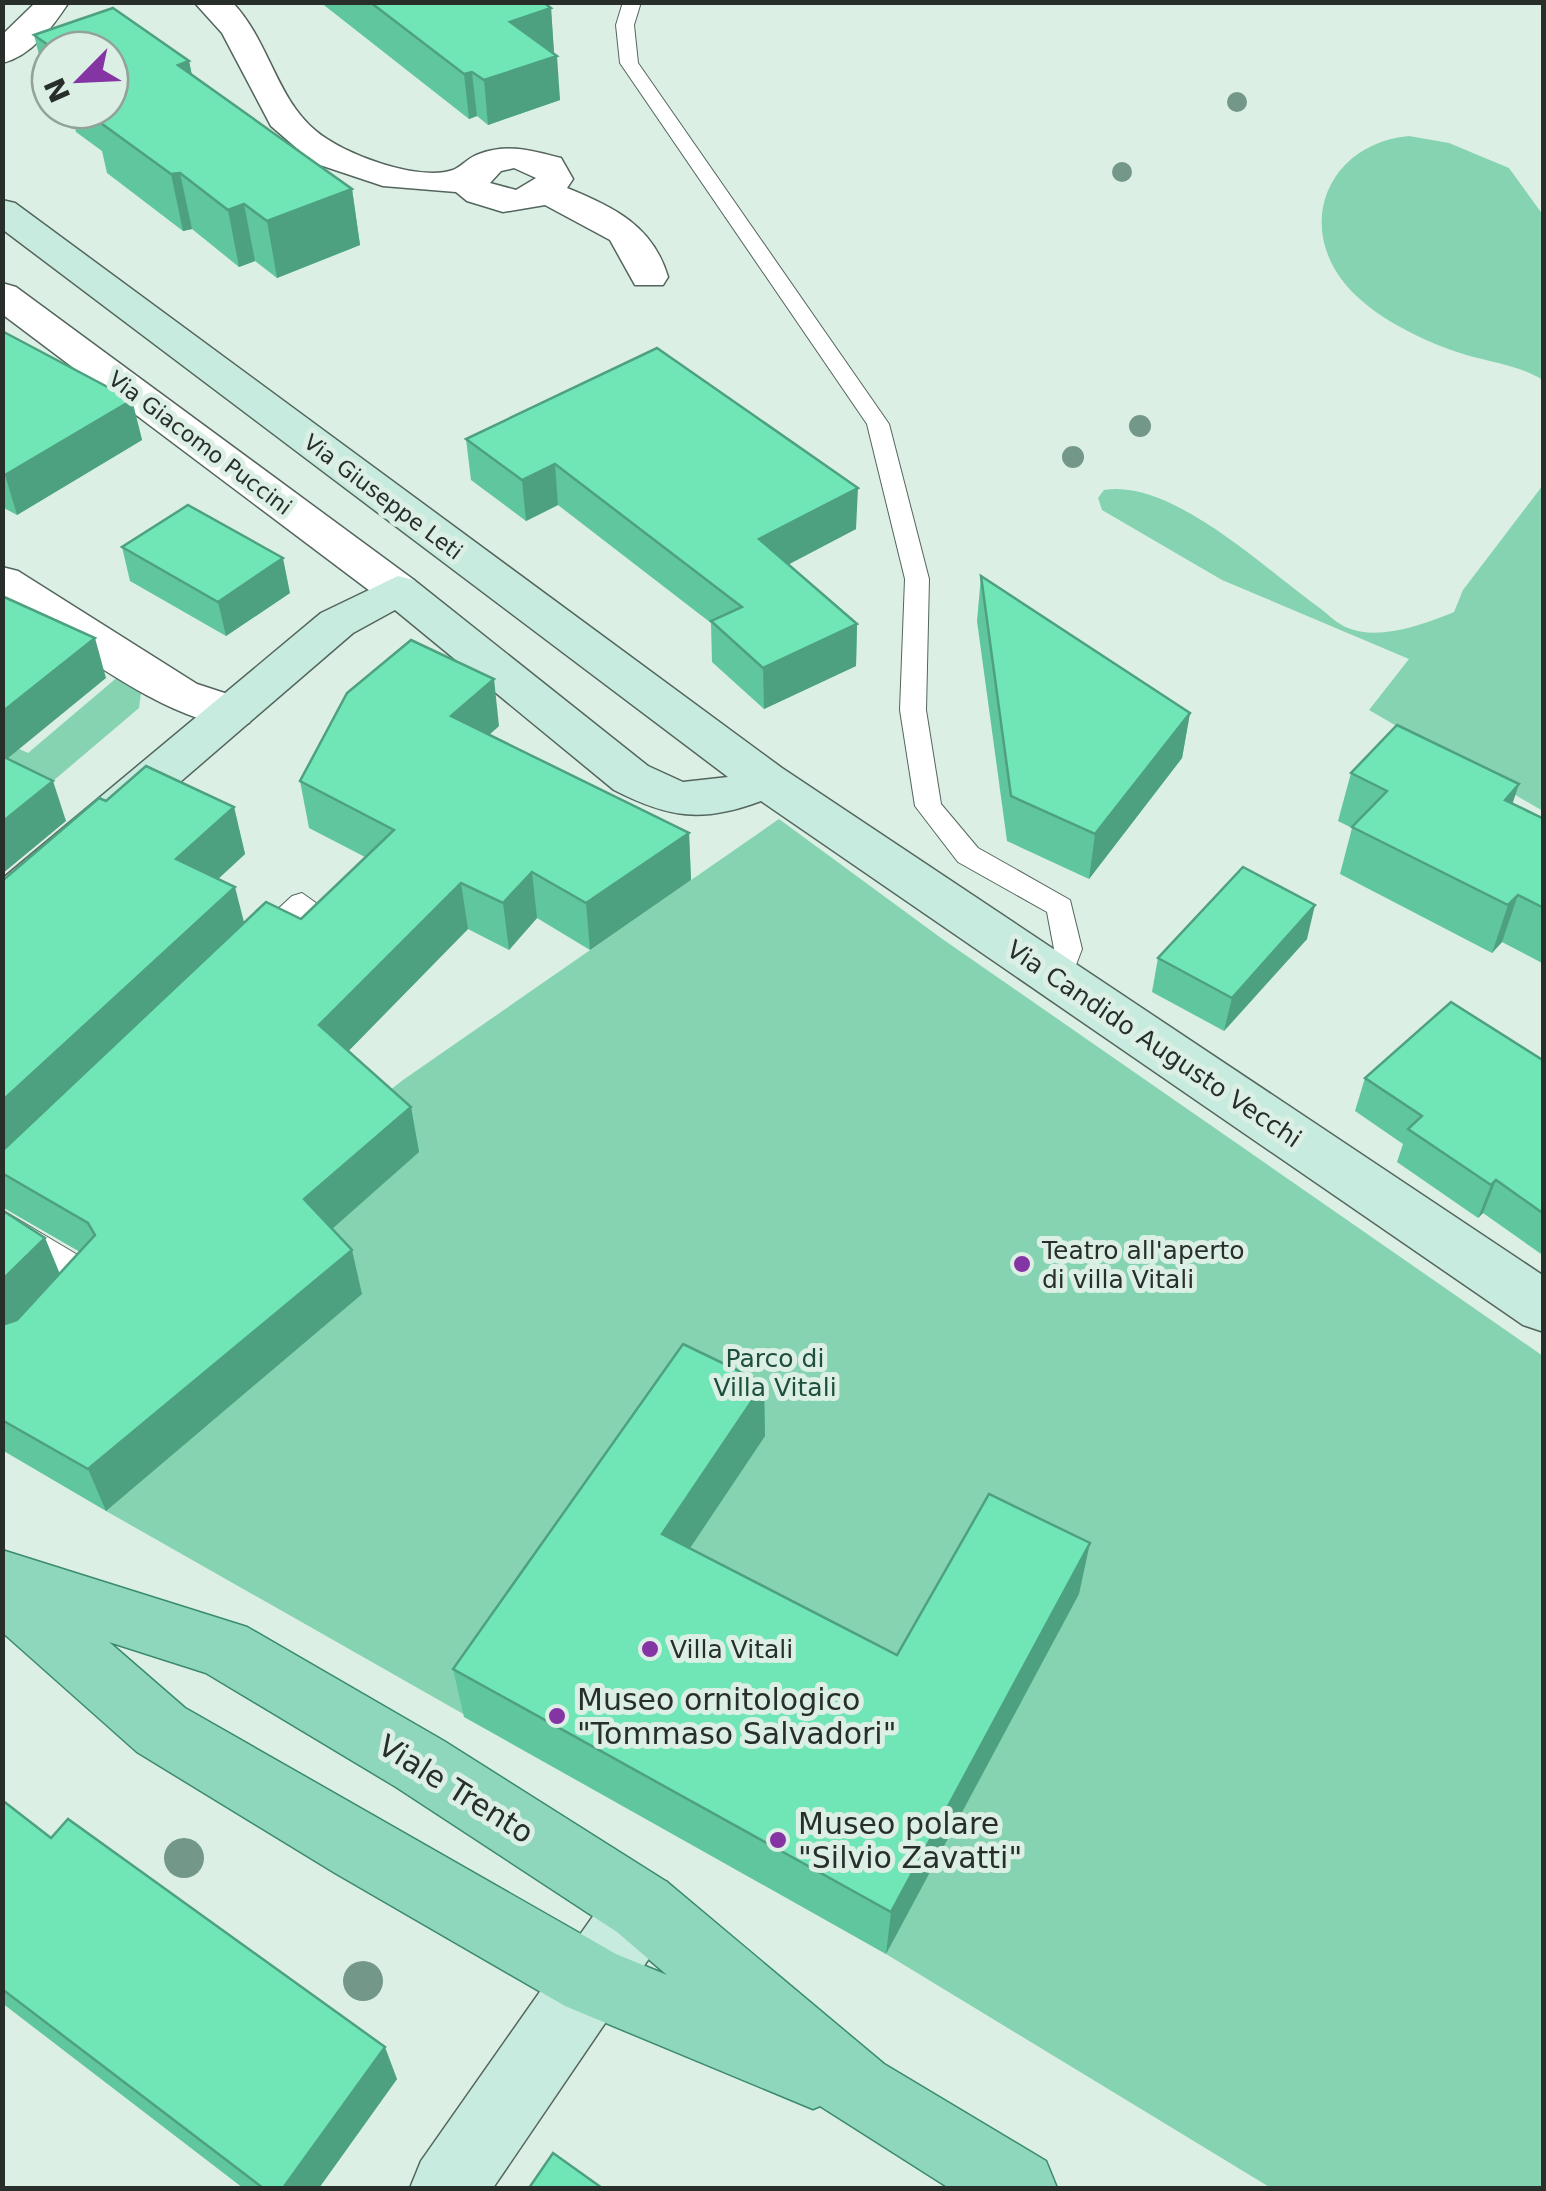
<svg xmlns="http://www.w3.org/2000/svg" width="1546" height="2191" font-family="'DejaVu Sans',sans-serif">
  <style>
    .green { fill: #86d3b1 }
    .lines { fill: none; stroke-linecap: round; stroke-linejoin: round }
    .lane-casing { stroke: #53655c; stroke-width: 2 }
    .street-casing { stroke: #53655c; stroke-width: 3 }
    .secondary-casing { stroke: #53655c; stroke-width: 3 }
    .primary-casing { stroke: #3a8b6d; stroke-width: 3 }
    .lane { fill: #fff; fill-rule: evenodd }
    .street { fill: #fff; fill-rule: evenodd }
    .secondary { fill: #c7ebde; fill-rule: evenodd }
    .primary { fill: #8fd7bc; fill-rule: evenodd }
    .tree { fill: #739788 }
    .wall { fill: #60c69d }
    .shaded-wall { fill: #4ea180 }
    .building { fill: #70e6b7; stroke: #4ea180; stroke-width: 2.5 }
    .poi-dot { fill: #8534a4; stroke: #dbefe5; stroke-width: 4 }
    .labels { text-anchor: middle; dominant-baseline: central; stroke-width: 10; stroke-linejoin: round; paint-order: stroke }
    .far-street-label { font-size: 22px; fill: #282f2b; stroke: #dbefe5 }
    .street-label { font-size: 25px; fill: #282f2b; stroke: #dbefe5 }
    .poi-label { font-size: 25px; fill: #282f2b; stroke: #dbefe5; text-anchor: start }
    .park-label { font-size: 25px; fill: #1e4f3c; stroke: #dbefe5 }
    .near-poi-label { font-size: 30px; fill: #282f2b; stroke: #dbefe5; text-anchor: start }
    .near-street-label { font-size: 30px; fill: #282f2b; stroke: #dbefe5 }
  </style>
  <rect width="100%" height="100%" fill="#dbefe5"/>
  <g class="green">
    <path d="M1409,136L1449,143L1509,168L1543,215V380C1517,364 1486,362 1457,352C1419,339 1372,316 1346,285C1294,223 1330,143 1409,136Z"/>
    <path d="M1543,485V811L1369,710L1409,659L1222,580L1102,510L1098,498L1104,490C1172,479 1264,568 1317,606C1327,613 1337,624 1348,628C1379,641 1425,624 1454,612L1463,590Z"/>
    <path d="M120,675L141,693L139,708L53,781L3,756L2,741L28,753Z"/>
    <path d="M779,819L941,938L1543,1356V2188H1271L886,1954L106,1511L3,1392L403,1080Z"/>
  </g>
  <g class="lines">
    <g class="lane-casing">
      <g id="lane">
        <path d="M623,2H641L634,25L638,63L889,424L929,579L926,710L941,804L978,848L1070,900L1082,949L1068,986H1048L1044,979L1054,949L1047,912L958,862L915,806L900,710L905,579L867,424L620,63L616,25Z"/>
        <path d="M302,893L316,903L312,910L271,948H251L247,941L251,934L292,896Z"/>
        <path d="M2,1210L103,1270L108,1279L95,1296L84,1300L73,1296L71,1282L2,1238Z"/>
      </g>
    </g>
    <g class="street-casing">
      <g id="street">
        <path d="M36,2H69C53,26 32,56 2,63V35Z"/>
        <path d="M194,2L233,3C269,41 276,98 316,131C343,154 418,182 453,170C461,167 469,157 479,154C508,143 532,151 561,158L573,179L567,188C614,207 653,226 668,277L663,285H635L610,240L545,205L503,212L467,201L456,192L383,186L314,163L271,126L222,33ZM514,168L536,178L516,190L490,183L501,171Z"/>
        <path d="M2,283L16,287L414,580L420,590L414,600L398,604L382,600L2,314Z"/>
        <path d="M2,567L18,571L197,684L249,701L256,712L249,723C188,740 56,636 2,601Z"/>
      </g>
    </g>
    <g class="secondary-casing">
      <g id="secondary">
        <path d="M2,200L15,203L782,768L1544,1276V1332L1523,1325L761,801C702,823 669,818 614,790L395,610L353,633L20,920L2,925V879L321,613L398,576L414,580L648,766L683,782L728,777L2,229Z"/>
        <path d="M642,1872L667,1882L678,1907L667,1932L493,2188H410L421,2161L617,1882Z"/>
      </g>
    </g>
    <g class="primary-casing">
      <path id="primary" d="M2,1550L247,1627L444,1741L667,1882L884,2064L1046,2161L1057,2188H949L820,2106L813,2109L565,2006L335,1873L137,1752L2,1632ZM109,1642L206,1673L396,1787L617,1932L667,1975L616,1954L185,1708Z"/>
    </g>
    <use href="#lane" class="lane"/>
    <use href="#street" class="street"/>
    <use href="#secondary" class="secondary"/>
    <use href="#primary" class="primary"/>
  </g>
  <g class="tree">
    <circle cx="1237" cy="102" r="10"/>
    <circle cx="1122" cy="172" r="10"/>
    <circle cx="1140" cy="426" r="11"/>
    <circle cx="1073" cy="457" r="11"/>
    <circle cx="184" cy="1858" r="20"/>
    <circle cx="363" cy="1981" r="20"/>
  </g>
  <g class="wall">
    <path d="M320,2H543L551,8L554,53L560,100L488,125L477,116L469,119Z"/>
    <path d="M113,8L189,61L192,75L352,189L360,245L277,278L255,261L239,267L192,229L183,231L107,173L102,151L76,132L71,110H110V50H50V92L48,90L34,35Z"/>
    <path d="M2,331L132,400L142,440L17,515L2,507Z"/>
    <path d="M466,439L856,529L788,564L857,624L856,666L764,709L712,662L711,623L558,505L526,521L471,480Z"/>
    <path d="M122,547L290,593L226,636L130,581Z"/>
    <path d="M981,576L1190,713L1182,758L1089,879L1007,841L977,621Z"/>
    <path d="M499,726L489,735L689,833L691,880L590,950L537,918L509,950L468,929L348,1051L411,1107L419,1152L332,1229L362,1294L106,1511L2,1450V1210L45,1238L60,1274L80,1252L2,1207V1173L106,801L234,807L245,854L218,879L244,923L301,919L365,857L309,828L300,781Z"/>
    <path d="M1351,773L1519,784L1512,804L1544,819V964L1502,942L1492,953L1340,874L1352,828L1338,821Z"/>
    <path d="M1307,939L1224,1031L1152,992L1158,958Z"/>
    <path d="M1544,1061V1256L1483,1213L1478,1218L1397,1162L1403,1144L1355,1111L1365,1078Z"/>
    <path d="M764,1383L765,1436L690,1548L897,1655L1079,1594L886,1954L464,1717L453,1669Z"/>
    <path d="M2,1800L51,1838L397,2079L319,2188H243L2,2003Z"/>
  </g>
  <g class="shaded-wall">
    <path d="M551,8L554,53L510,22Z"/>
    <path d="M557,56L560,100L488,125L484,80Z"/>
    <path d="M189,61L200,116L178,65Z"/>
    <path d="M472,72L477,116L469,119L464,74Z"/>
    <path d="M180,173L192,229L183,231L171,174Z"/>
    <path d="M352,189L360,245L277,278L267,221Z"/>
    <path d="M244,204L255,261L239,267L228,210Z"/>
    <path d="M132,400L142,440L17,515L5,475Z"/>
    <path d="M555,464L558,505L526,521L522,480Z"/>
    <path d="M858,488L856,529L759,580V539Z"/>
    <path d="M283,558L290,593L226,636L218,602Z"/>
    <path d="M857,624L856,666L764,709L763,668Z"/>
    <path d="M95,638L106,678L2,763V712Z"/>
    <path d="M494,679L499,726L457,763L451,716Z"/>
    <path d="M1190,713L1182,758L1089,879L1095,834Z"/>
    <path d="M53,781L66,821L2,874V822Z"/>
    <path d="M1519,784L1503,832L1505,800Z"/>
    <path d="M234,807L245,854L189,906L176,859Z"/>
    <path d="M689,833L691,880L590,950L586,903Z"/>
    <path d="M532,872L537,918L509,950L503,903Z"/>
    <path d="M461,883L468,929L329,1071L319,1025Z"/>
    <path d="M235,887L247,934L2,1163V1101Z"/>
    <path d="M1518,895L1502,942L1492,953L1508,905Z"/>
    <path d="M1315,905L1307,939L1224,1031L1232,998Z"/>
    <path d="M411,1107L419,1152L315,1244L304,1199Z"/>
    <path d="M1496,1180L1483,1213L1478,1218L1491,1185Z"/>
    <path d="M45,1238L63,1282L2,1347V1280Z"/>
    <path d="M352,1250L362,1294L106,1511L88,1469Z"/>
    <path d="M764,1383L765,1436L666,1584L662,1534Z"/>
    <path d="M1090,1543L1079,1594L886,1954L891,1912Z"/>
    <path d="M385,2047L397,2079L319,2188H283Z"/>
  </g>
  <g class="building">
    <path d="M370,2H543L551,8L510,22L557,56L484,80L472,72L464,74Z"/>
    <path d="M113,8L189,61L178,65L352,189L267,221L244,204L228,210L180,173L171,174L94,118L111,111L109,110L110,50H55L34,35Z"/>
    <path d="M2,331L132,400L5,475L2,474Z"/>
    <path d="M657,348L858,488L759,539L857,624L763,668L711,621L742,607L555,464L522,480L466,439Z"/>
    <path d="M188,505L283,558L218,602L122,547Z"/>
    <path d="M981,576L1190,713L1095,834L1011,796Z"/>
    <path d="M2,596L95,638L2,712Z"/>
    <path d="M411,640L494,679L451,716L689,833L586,903L532,872L503,903L461,883L319,1025L411,1107L304,1199L352,1250L88,1469L2,1420V1325L17,1320L95,1235L88,1223L2,1173V1151L266,902L301,919L394,830L300,781L347,693Z"/>
    <path d="M1397,725L1519,784L1505,800L1544,819V908L1518,895L1508,905L1352,827L1387,791L1351,773Z"/>
    <path d="M2,756L53,781L2,822Z"/>
    <path d="M146,766L234,807L176,859L235,887L2,1101V881L99,798L106,801Z"/>
    <path d="M1243,867L1315,905L1232,998L1158,958Z"/>
    <path d="M1451,1002L1544,1061V1214L1496,1180L1491,1185L1408,1129L1422,1116L1365,1078Z"/>
    <path d="M2,1210L45,1238L2,1280Z"/>
    <path d="M683,1344L764,1383L662,1534L897,1655L989,1494L1090,1543L891,1912L453,1669Z"/>
    <path d="M2,1800L51,1838L68,1819L385,2047L283,2188H263L2,1989Z"/>
    <path d="M553,2153L602,2188H529Z"/>
  </g>
  <g class="poi-dot">
    <circle cx="1022" cy="1264" r="10"/>
    <circle cx="650" cy="1649" r="10"/>
    <circle cx="557" cy="1716" r="10"/>
    <circle cx="778" cy="1840" r="10"/>
  </g>
  <g class="labels">
    <g class="far-street-label">
      <text transform="translate(200 443) rotate(37)">Via Giacomo Puccini</text>
      <text transform="translate(383 497) rotate(37)">Via Giuseppe Leti</text>
    </g>
    <g class="street-label">
      <text transform="translate(1154 1044) rotate(34)">Via Candido Augusto Vecchi</text>
    </g>
    <g class="poi-label">
      <text x="1042" y="1250">Teatro all'aperto<tspan x="1042" dy="29">di villa Vitali</tspan></text>
      <text x="670" y="1649">Villa Vitali</text>
    </g>
    <g class="park-label">
      <text x="775" y="1358">Parco di<tspan x="775" dy="29">Villa Vitali</tspan></text>
    </g>
    <g class="near-poi-label">
      <text x="577" y="1699">Museo ornitologico<tspan x="577" dy="34">"Tommaso Salvadori"</tspan></text>
      <text x="798" y="1823">Museo polare<tspan x="798" dy="34">"Silvio Zavatti"</tspan></text>
    </g>
    <g class="near-street-label">
      <text transform="translate(456 1789) rotate(32)">Viale Trento</text>
    </g>
  </g>
  <rect width="1546" height="2191" fill="none" stroke="#282f2b" stroke-width="10"/>
  <g transform="translate(80 80) rotate(246)"><circle r="48" fill="#dbefe5" stroke="#93a29b" stroke-width="2.5"/>
  <path d="M0-8L18 38L0 25L-18 38Z" fill="#8534a4"/>
  <text y="-15" font-size="28" font-weight="bold" text-anchor="middle" fill="#282f2b">N</text>
  </g>
</svg>
